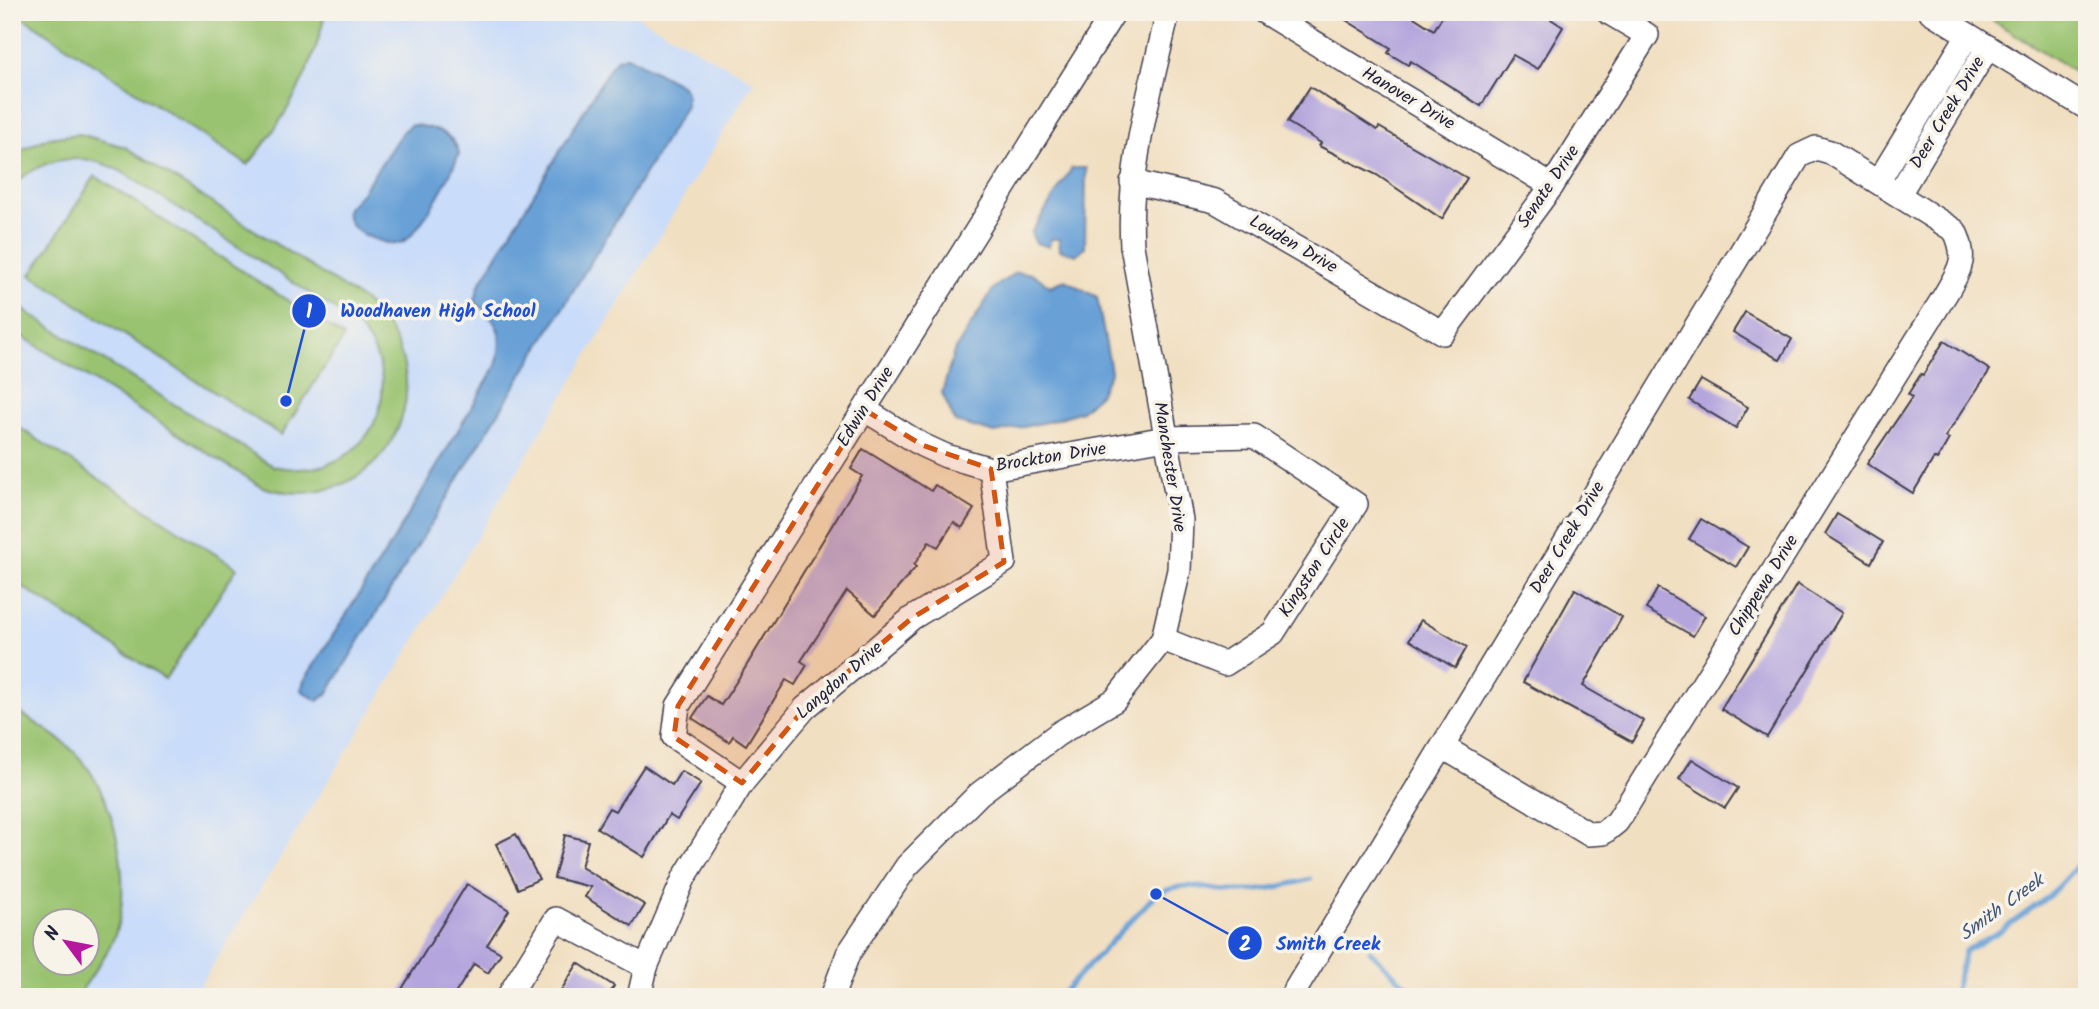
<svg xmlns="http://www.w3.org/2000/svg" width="2099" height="1009" font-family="Kalam,sans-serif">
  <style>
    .built { fill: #c9dcf9; fill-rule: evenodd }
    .green { fill: #99c370; stroke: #5e7256; stroke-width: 2; fill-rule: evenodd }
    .water { fill: #69a1d7; stroke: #466289; stroke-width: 2 }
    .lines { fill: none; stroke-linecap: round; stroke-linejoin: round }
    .stream { stroke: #69a1d7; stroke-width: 5 }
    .building { fill: #b4a6dd }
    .minor-casing { stroke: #413e4f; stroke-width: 26 }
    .minor { stroke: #fff; stroke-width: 23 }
    .marked { fill: #d45411; fill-opacity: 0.2; stroke: #d45411; stroke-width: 5; stroke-dasharray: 14 9; stroke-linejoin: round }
    .labels { text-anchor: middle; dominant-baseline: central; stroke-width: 7; stroke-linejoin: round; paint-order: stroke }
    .street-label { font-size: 18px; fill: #22223b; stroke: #f7f3e8 }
    .water-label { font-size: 19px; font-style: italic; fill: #3e5579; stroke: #f7f3e8 }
    .leader { fill: none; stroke: #1d4ed8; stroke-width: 2.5 }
    .callout-dot { fill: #1d4ed8; stroke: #f7f3e8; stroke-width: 2.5 }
    .mark-label { font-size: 21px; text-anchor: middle; font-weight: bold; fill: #fff }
    .callout-label { font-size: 19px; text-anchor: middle; font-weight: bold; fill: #1d4ed8; stroke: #f7f3e8; stroke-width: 7; stroke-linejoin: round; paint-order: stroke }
  </style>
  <rect width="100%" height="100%" fill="#f7f3e8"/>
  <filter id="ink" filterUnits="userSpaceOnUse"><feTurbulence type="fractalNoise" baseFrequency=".0143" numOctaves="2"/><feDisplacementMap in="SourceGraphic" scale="14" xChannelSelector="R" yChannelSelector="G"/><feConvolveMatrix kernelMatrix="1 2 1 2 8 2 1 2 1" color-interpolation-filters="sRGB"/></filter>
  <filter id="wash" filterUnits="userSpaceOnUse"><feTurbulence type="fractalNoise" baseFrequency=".00686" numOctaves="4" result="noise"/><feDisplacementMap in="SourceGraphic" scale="28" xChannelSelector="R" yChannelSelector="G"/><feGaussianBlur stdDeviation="1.57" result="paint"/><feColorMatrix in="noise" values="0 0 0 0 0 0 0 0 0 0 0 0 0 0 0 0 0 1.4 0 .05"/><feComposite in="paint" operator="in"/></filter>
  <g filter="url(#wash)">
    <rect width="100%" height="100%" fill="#f1dfc1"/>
    <path class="built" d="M12,12H629L754,81L365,722L193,997H12ZM46,922H88V964H46Z"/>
    <g class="green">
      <path d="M22,12H325C315,68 283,122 248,165L22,17Z"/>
      <path d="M1979,12H2087V79Z"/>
      <path d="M79,134L125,147L363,300C459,381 382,523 262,487L12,330V298L25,311L273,466C366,488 421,384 350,319L122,172C85,151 43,155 12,187V154L48,138Z"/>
      <path d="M95,176L344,337L281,435L31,275Z"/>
      <path d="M12,423L237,568L165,679L12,580Z"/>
      <path d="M12,708C37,724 65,739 84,763C117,804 135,893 112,942C103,961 89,979 77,997H12ZM46,922H88V964H46Z"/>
    </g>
    <g class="water">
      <path d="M627,56L681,85L686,91V106L327,694L318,701L301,690L304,681L394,539L496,366C505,329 499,326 475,301L479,285L609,69L617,59Z"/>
      <path d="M411,125C431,126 455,133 459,154C452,172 418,238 400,243C391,246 377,240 369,237C356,232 347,224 346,210L360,195L403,131Z"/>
      <path d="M1072,168H1086L1085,247L1076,255L1060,250L1059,239H1050L1049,247L1036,243L1031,233Z"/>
      <path d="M1016,272L1033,274L1050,286L1065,280L1097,297L1111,371L1099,395L1081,411L1051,421L995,433L955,422L942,393L954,352L994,288Z"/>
    </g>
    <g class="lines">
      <g class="stream">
        <path d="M1370,951L1402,982L1427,997"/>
        <path d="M1059,997L1156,894C1192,878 1201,891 1236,891C1261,892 1286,885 1311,879"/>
        <path d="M1953,997L1965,951L2002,930L2049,896L2087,855"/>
      </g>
    </g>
    <g id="blocks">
      <g class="building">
        <path d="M1333,12H1406L1434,30L1445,12H1540L1563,27L1538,69L1513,55L1481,106L1411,61L1408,65L1388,53L1391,48Z"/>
        <path d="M1310,87L1377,130L1379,127L1467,178L1442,219L1377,175L1319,146L1321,143L1287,122Z"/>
        <path d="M1745,312L1792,339L1780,360L1733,332Z"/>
        <path d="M1944,341L1990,370L1945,437L1949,439L1937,460L1934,458L1913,493L1867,464L1912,397L1908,394L1921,374L1923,375Z"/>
        <path d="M1701,380L1748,407L1736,428L1689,400Z"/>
        <path d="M863,449L931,491L935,485L974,509L962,528L954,522L938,547L929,542L914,565L916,567L875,615L847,591L801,661L807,665L795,685L786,680L746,745L733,736L729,742L692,718L707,696L721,705L742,673L862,476L851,469Z"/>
        <path d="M1837,514L1883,542L1871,563L1825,534Z"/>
        <path d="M1701,519L1748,547L1736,567L1689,539Z"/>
        <path d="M1797,584L1842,613L1767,737L1721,709Z"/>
        <path d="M1658,588L1705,616L1693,636L1646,609Z"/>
        <path d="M1575,589L1622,617L1583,686L1644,721L1632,742L1523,682Z"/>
        <path d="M1421,620L1467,647L1455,668L1409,640Z"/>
        <path d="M1692,759L1738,788L1725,808L1679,779Z"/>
        <path d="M644,766L672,785L681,771L701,783L677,820L669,815L644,857L597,828L609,808L615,811Z"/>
        <path d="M516,834L539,879L518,889L496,844Z"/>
        <path d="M565,835L588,841L581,867L645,905L632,926L585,897L591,887L554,878Z"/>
        <path d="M467,884L509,910L487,945L501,953L488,973L474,964L453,997H397Z"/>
        <path d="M578,963L614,986L607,997H557Z"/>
      </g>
    </g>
  </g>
  <g filter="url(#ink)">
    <use href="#blocks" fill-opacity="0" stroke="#413e4f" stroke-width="2"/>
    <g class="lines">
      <g class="minor-casing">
        <g id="minor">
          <path d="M1264,12L1552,186"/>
          <path d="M1931,12L2087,108"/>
          <path d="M1132,182L1215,201L1443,333L1552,186L1647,35L1608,12"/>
          <path d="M1878,182L1968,35"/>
          <path d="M1899,194L1988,47"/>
          <path d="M865,410L922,445L946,456L991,469L1166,438L1254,436L1356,504L1273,633L1225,664L1163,639"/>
          <path d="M742,783L674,737L678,706L1114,12"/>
          <path d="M508,997L556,919L646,967"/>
          <path d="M639,997L646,967L684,878L742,783L805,708L912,618L1004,562L991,469"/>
          <path d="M832,997L848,954L907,866L979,794L1058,734L1115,700L1163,639L1179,570L1181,520L1132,246C1127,167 1151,89 1168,12"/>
          <path d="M1291,997L1799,156L1816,148L1830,152L1955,231C1968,259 1960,269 1945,295L1617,822L1603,833L1589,834L1443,747"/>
        </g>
      </g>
      <use href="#minor" class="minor"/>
    </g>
  </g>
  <path class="marked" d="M865,410L922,445L991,469L1004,562L912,618L805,708L742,783L674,737L678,706Z"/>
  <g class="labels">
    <g class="street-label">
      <text transform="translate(1408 99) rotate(31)">Hanover Drive</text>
      <text transform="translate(1948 113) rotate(-59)">Deer Creek Drive</text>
      <text transform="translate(1549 187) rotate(-56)">Senate Drive</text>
      <text transform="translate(1293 245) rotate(30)">Louden Drive</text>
      <text transform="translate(866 407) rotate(-58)">Edwin Drive</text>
      <text transform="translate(1051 458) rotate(-9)">Brockton Drive</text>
      <text transform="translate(1169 467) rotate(81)">Manchester Drive</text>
      <text transform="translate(1568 538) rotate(-59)">Deer Creek Drive</text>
      <text transform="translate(1315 568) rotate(-57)">Kingston Circle</text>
      <text transform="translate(1764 586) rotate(-58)">Chippewa Drive</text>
      <text transform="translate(840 681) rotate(-41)">Langdon Drive</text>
    </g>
    <g class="water-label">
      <text transform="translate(2002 908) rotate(-36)">Smith Creek</text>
    </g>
  </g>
  <path class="leader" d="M286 401L309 311M1156 894L1245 943"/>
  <g class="callout-dot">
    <circle cx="286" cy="401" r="7"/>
    <circle cx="1156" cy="894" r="7"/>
    <circle cx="309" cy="311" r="18"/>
    <circle cx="1245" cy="943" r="18"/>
  </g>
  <g class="mark-label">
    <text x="309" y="318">1</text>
    <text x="1245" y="951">2</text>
  </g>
  <g class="callout-label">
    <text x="438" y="317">Woodhaven High School</text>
    <text x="1328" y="950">Smith Creek</text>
  </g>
  <rect width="2099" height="1009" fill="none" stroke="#f7f3e8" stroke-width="42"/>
  <g transform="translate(66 942) rotate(302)"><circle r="33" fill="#f7f3e8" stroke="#a29fa3" stroke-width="2"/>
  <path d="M0-5L12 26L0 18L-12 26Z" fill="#b5179e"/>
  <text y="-10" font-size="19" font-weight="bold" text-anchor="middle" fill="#22223b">N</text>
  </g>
</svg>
